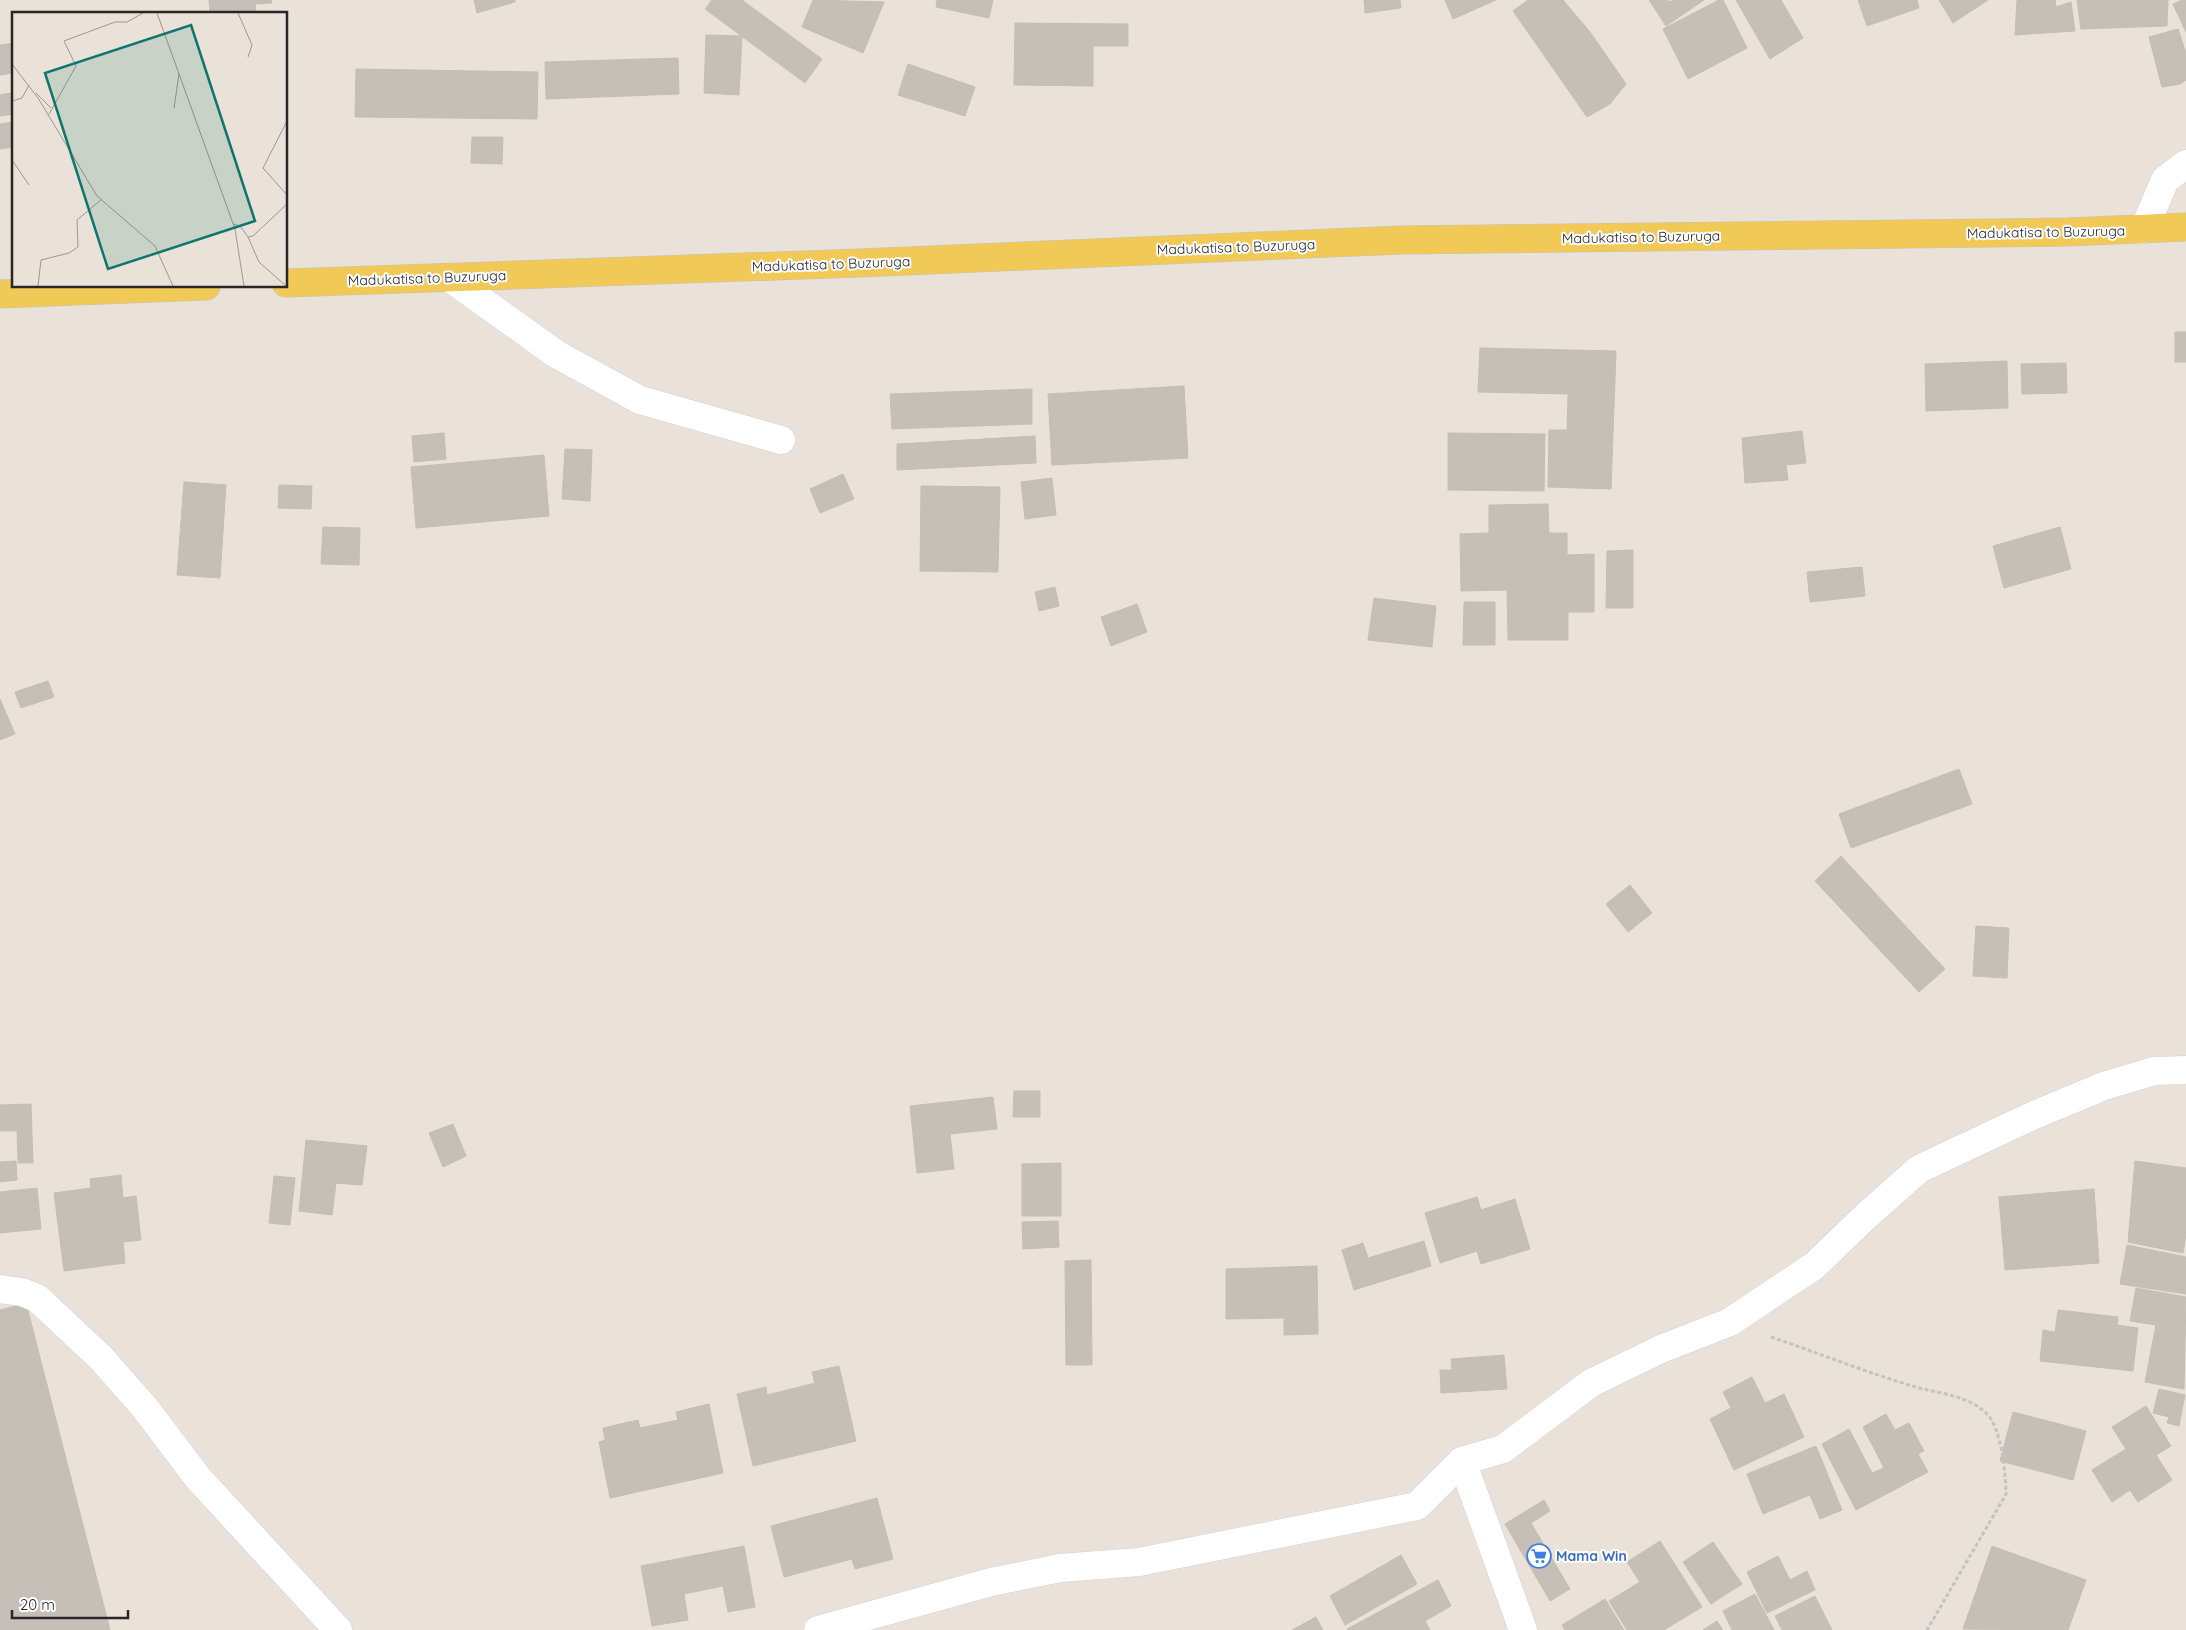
<svg xmlns="http://www.w3.org/2000/svg" width="2186" height="1630" font-family="Quicksand,sans-serif">
  <style>
    .building { fill: #c5bfb8; stroke: #c5beb2 }
    .lines { fill: none; stroke-linecap: round; stroke-linejoin: round }
    .minor-casing { stroke: #ced2e1; stroke-width: 29 }
    .major-casing { stroke: #c3c3c3; stroke-width: 29 }
    .path { stroke: #c3c3c3; stroke-width: 3; stroke-dasharray: 4 2.5; stroke-linecap: butt }
    .minor { stroke: #fff; stroke-width: 28 }
    .major { stroke: #f1c956; stroke-width: 28 }
    .labels { text-anchor: middle; dominant-baseline: central; stroke-width: 4; stroke-linejoin: round; paint-order: stroke }
    .street-label { font-size: 14px; fill: #272727; stroke: #fff }
    .shop-label { font-size: 14px; font-weight: bold; fill: #366cbe; stroke: #fff; text-anchor: start }
    .inset-road { fill: none; stroke: #9c9791; stroke-width: 1 }
    .view { fill: #0f766e; fill-opacity: 0.15; stroke: #0f766e; stroke-width: 2.5 }
    .inset-edge { fill: none; stroke: #272727; stroke-width: 2.5 }
  </style>
  <rect width="100%" height="100%" fill="#eae2d8"/>
  <g class="building">
    <path d="M209,0H271L272,3L255,4L256,14H210Z"/>
    <path d="M474,0H515V2L477,13Z"/>
    <path d="M712,0H742L822,59L805,83L705,9Z"/>
    <path d="M813,0L884,2L863,53L802,27Z"/>
    <path d="M937,0H993L989,18L936,7Z"/>
    <path d="M1364,0H1400L1401,8L1365,13Z"/>
    <path d="M1445,0H1496L1453,19Z"/>
    <path d="M1528,0H1563L1590,32L1626,84L1610,104L1587,117L1513,11Z"/>
    <path d="M1649,0H1668L1670,2L1673,0H1704L1666,26Z"/>
    <path d="M1719,0H1723L1747,48L1688,79L1663,29Z"/>
    <path d="M1736,0H1781L1803,38L1770,59Z"/>
    <path d="M1858,0H1917L1919,8L1867,26Z"/>
    <path d="M1939,0H1988L1953,23Z"/>
    <path d="M2017,0H2055L2056,7L2071,2L2075,31L2015,35Z"/>
    <path d="M2077,0H2168L2167,26L2081,29Z"/>
    <path d="M2182,0H2186V32L2173,4Z"/>
    <path d="M1015,23L1128,24V46H1093V86L1014,85Z"/>
    <path d="M2178,29L2186,53V80L2180,84L2162,87L2149,37Z"/>
    <path d="M706,35L742,36L739,95L704,93Z"/>
    <path d="M14,43V73L0,75V45Z"/>
    <path d="M678,58L679,94L546,99L545,62Z"/>
    <path d="M908,64L975,87L965,116L898,95Z"/>
    <path d="M356,69L538,72L537,119L355,117Z"/>
    <path d="M11,93L13,114L0,116V95Z"/>
    <path d="M14,122V147L0,149V124Z"/>
    <path d="M472,137H503L502,164L471,163Z"/>
    <rect x="2175" y="332" width="11" height="30"/>
    <path d="M1480,348L1616,351L1611,489L1548,487L1549,430H1567L1568,394L1478,392Z"/>
    <path d="M2007,361L2008,408L1926,411L1925,364Z"/>
    <path d="M2066,363L2067,393L2022,394L2021,364Z"/>
    <path d="M1184,386L1188,458L1052,465L1048,394Z"/>
    <path d="M1032,389V424L892,429L890,394Z"/>
    <path d="M1802,431L1806,463L1786,465L1788,480L1745,483L1742,438Z"/>
    <path d="M444,433L446,459L414,462L412,436Z"/>
    <path d="M1448,433L1545,434L1544,491L1448,490Z"/>
    <path d="M1035,436L1036,463L897,470V444Z"/>
    <path d="M565,449L592,450L590,501L562,499Z"/>
    <path d="M544,455L549,516L416,528L411,467Z"/>
    <path d="M843,474L854,499L820,513L810,489Z"/>
    <path d="M1052,478L1056,515L1025,519L1021,482Z"/>
    <path d="M184,482L226,485L220,578L177,575Z"/>
    <path d="M279,485L312,486L311,509L278,508Z"/>
    <path d="M921,486L1000,487L998,572L920,571Z"/>
    <path d="M1548,504L1549,533H1567V555L1594,554V612H1568V640H1508L1507,590L1461,591L1460,534L1489,533V505Z"/>
    <path d="M323,527L360,528L359,565L321,564Z"/>
    <path d="M2060,527L2071,569L2004,588L1993,546Z"/>
    <path d="M1633,550V608H1606L1607,551Z"/>
    <path d="M1862,567L1865,596L1810,602L1807,572Z"/>
    <path d="M1055,587L1059,606L1039,611L1035,592Z"/>
    <path d="M1374,598L1436,606L1432,647L1368,640Z"/>
    <path d="M1464,602H1495V645H1463Z"/>
    <path d="M1137,604L1147,632L1111,646L1101,617Z"/>
    <path d="M48,681L54,697L21,708L15,692Z"/>
    <path d="M0,699L15,734L0,740Z"/>
    <path d="M1959,769L1972,804L1851,848L1839,814Z"/>
    <path d="M1841,856L1945,969L1919,992L1815,881Z"/>
    <path d="M1630,885L1652,913L1628,932L1606,904Z"/>
    <path d="M1976,926L2009,928L2007,978L1973,976Z"/>
    <path d="M1014,1091H1040V1117H1013Z"/>
    <path d="M993,1097L997,1129L950,1134L954,1169L917,1173L910,1106Z"/>
    <path d="M31,1104L33,1163H18L17,1131H0V1105Z"/>
    <path d="M453,1124L466,1156L443,1167L429,1133Z"/>
    <path d="M306,1140L367,1146L362,1185L336,1183L332,1215L299,1211Z"/>
    <path d="M16,1161L17,1180L0,1182V1162Z"/>
    <path d="M2135,1161L2186,1168V1235L2183,1253L2128,1242Z"/>
    <path d="M1061,1163V1216H1022V1164Z"/>
    <path d="M121,1175L123,1198L136,1196L141,1240L123,1242L125,1263L64,1271L54,1193L91,1188L90,1179Z"/>
    <path d="M274,1176L295,1178L290,1225L269,1223Z"/>
    <path d="M37,1188L41,1229L0,1233V1192Z"/>
    <path d="M2094,1189L2099,1263L2005,1270L1999,1197Z"/>
    <path d="M1477,1197L1481,1210L1515,1199L1530,1249L1481,1264L1477,1251L1440,1263L1425,1213Z"/>
    <path d="M1058,1221L1059,1247L1023,1249L1022,1222Z"/>
    <path d="M1424,1241L1431,1266L1354,1290L1342,1250L1363,1243L1368,1258Z"/>
    <path d="M2127,1245L2186,1257V1294L2120,1284Z"/>
    <path d="M1091,1260L1092,1365H1066L1065,1261Z"/>
    <path d="M1317,1266L1318,1334L1284,1335V1318L1226,1319V1269Z"/>
    <path d="M2136,1288L2186,1297L2184,1389L2145,1382L2156,1325L2130,1321Z"/>
    <path d="M26,1303L110,1630H0V1310Z"/>
    <path d="M2058,1310L2118,1317L2117,1325L2138,1328L2133,1371L2040,1361L2043,1330L2055,1332Z"/>
    <path d="M1504,1355L1507,1389L1441,1393L1440,1370H1452L1451,1359Z"/>
    <path d="M839,1366L856,1441L753,1466L737,1394L766,1387L767,1395L815,1383L812,1372Z"/>
    <path d="M1752,1377L1765,1403L1784,1394L1804,1437L1734,1470L1710,1419L1731,1408L1723,1392Z"/>
    <path d="M2159,1389L2185,1395L2179,1426L2167,1423L2169,1417L2153,1413Z"/>
    <path d="M709,1404L723,1473L610,1498L599,1442L605,1440L603,1428L638,1420L640,1428L678,1420L676,1412Z"/>
    <path d="M2146,1406L2171,1446L2156,1455L2172,1480L2138,1502L2130,1490L2112,1502L2092,1470L2126,1449L2112,1427Z"/>
    <path d="M2013,1412L2086,1431L2073,1480L2000,1461Z"/>
    <path d="M1886,1414L1895,1430L1909,1423L1924,1451L1918,1454L1928,1472L1856,1510L1822,1444L1849,1429L1872,1473L1884,1468L1863,1427Z"/>
    <path d="M1816,1446L1842,1510L1820,1519L1810,1495L1763,1514L1747,1474Z"/>
    <path d="M877,1498L893,1559L855,1569L852,1559L784,1577L771,1526Z"/>
    <path d="M1544,1500L1550,1511L1531,1523L1570,1589L1550,1601L1505,1524Z"/>
    <path d="M1660,1541L1702,1607L1664,1630H1627L1609,1601L1640,1582L1627,1562Z"/>
    <path d="M1713,1542L1742,1584L1711,1604L1683,1562Z"/>
    <path d="M744,1546L755,1607L728,1612L723,1586L684,1594L688,1620L652,1626L641,1566Z"/>
    <path d="M1992,1546L2086,1580L2068,1630L1963,1629Z"/>
    <path d="M1401,1555L1417,1584L1345,1625L1330,1596Z"/>
    <path d="M1778,1556L1790,1580L1807,1571L1815,1590L1767,1613L1747,1572Z"/>
    <path d="M1438,1580L1451,1606L1425,1621L1430,1630H1348L1347,1629Z"/>
    <path d="M1755,1594L1774,1630H1732L1723,1611Z"/>
    <path d="M1815,1596L1832,1630H1782L1775,1616Z"/>
    <path d="M1605,1599L1624,1630H1565L1562,1625Z"/>
    <path d="M1316,1617L1323,1630H1292Z"/>
    <path d="M1717,1621L1723,1630H1703Z"/>
  </g>
  <g class="lines">
    <g class="minor-casing">
      <g id="minor">
        <path d="M2144,229L2165,180L2186,164"/>
        <path d="M450,278L556,354L640,400L781,440"/>
        <path d="M0,1289L22,1292L37,1298L101,1358L145,1408L198,1478L338,1630"/>
        <path d="M1462,1461L1523,1630"/>
        <path d="M818,1630L991,1582L1060,1568L1139,1562L1417,1506L1462,1461L1503,1449L1591,1383L1661,1349L1730,1322L1814,1266L1865,1217L1919,1169L2032,1116L2104,1086L2154,1071L2186,1070"/>
      </g>
    </g>
    <g class="major-casing">
      <g id="major">
        <path d="M286,283L860,263L1402,240L2067,232L2186,227"/>
        <path d="M0,294L206,286"/>
      </g>
    </g>
    <path class="path" d="M1771,1337C1819,1353 1867,1373 1916,1387C1940,1394 1968,1395 1987,1414C2001,1427 2006,1475 2006,1494L1927,1630"/>
    <use href="#minor" class="minor"/>
    <use href="#major" class="major"/>
  </g>
  <defs>
    <g id="supermarket-ring" transform="scale(1.25)"><circle r="9.5" fill="#fff" stroke="#3f7fe0" stroke-width="1.5"/><path d="M-6-5.5h2.5l.6 2H6L4.5 2H-2.5L-4.4-4H-6ZM-1.5 3.2a1.3 1.3 0 1 0 .1 0ZM3 3.2a1.3 1.3 0 1 0 .1 0Z" fill="#3f7fe0"/></g>
  </defs>
  <g fill-rule="evenodd">
    <use href="#supermarket-ring" x="1539" y="1556"/>
  </g>
  <g class="labels">
    <g class="street-label">
      <text transform="translate(2046 232) rotate(-1)">Madukatisa to Buzuruga</text>
      <text transform="translate(1641 237) rotate(-1)">Madukatisa to Buzuruga</text>
      <text transform="translate(1236 247) rotate(-2)">Madukatisa to Buzuruga</text>
      <text transform="translate(831 264) rotate(-2)">Madukatisa to Buzuruga</text>
      <text transform="translate(427 278) rotate(-2)">Madukatisa to Buzuruga</text>
    </g>
    <g class="shop-label">
      <text x="1556" y="1556">Mama Win</text>
    </g>
  </g>
  <g transform="translate(12 12)">
    <rect width="275" height="275" fill="#eae2d8"/>
    <path class="inset-road" d="M145,1L223,217L232,274M226,1L240,33L236,45M0,52L26,86L85,184L143,234L161,274M24,81L39,96M0,89L10,86L17,73M162,96L167,62M36,104L64,54L52,29L103,10H115L131,1M275,109L251,156L275,183M0,148L17,173M221,212L228,214L236,225L241,224L275,192M236,225L247,250L274,274M26,274L29,248L57,241L66,235L65,208L90,187"/>
    <path class="view" d="M179,13L243,209L96,257L33,61Z"/>
    <rect width="275" height="275" class="inset-edge"/>
  </g>
  <path d="M12 1610v8h116v-8" fill="none" stroke="#272727" stroke-width="2.5"/>
  <text x="20" y="1610" font-size="15" fill="#272727" stroke="#ffffff" stroke-width="4" paint-order="stroke">20 m</text>
</svg>
